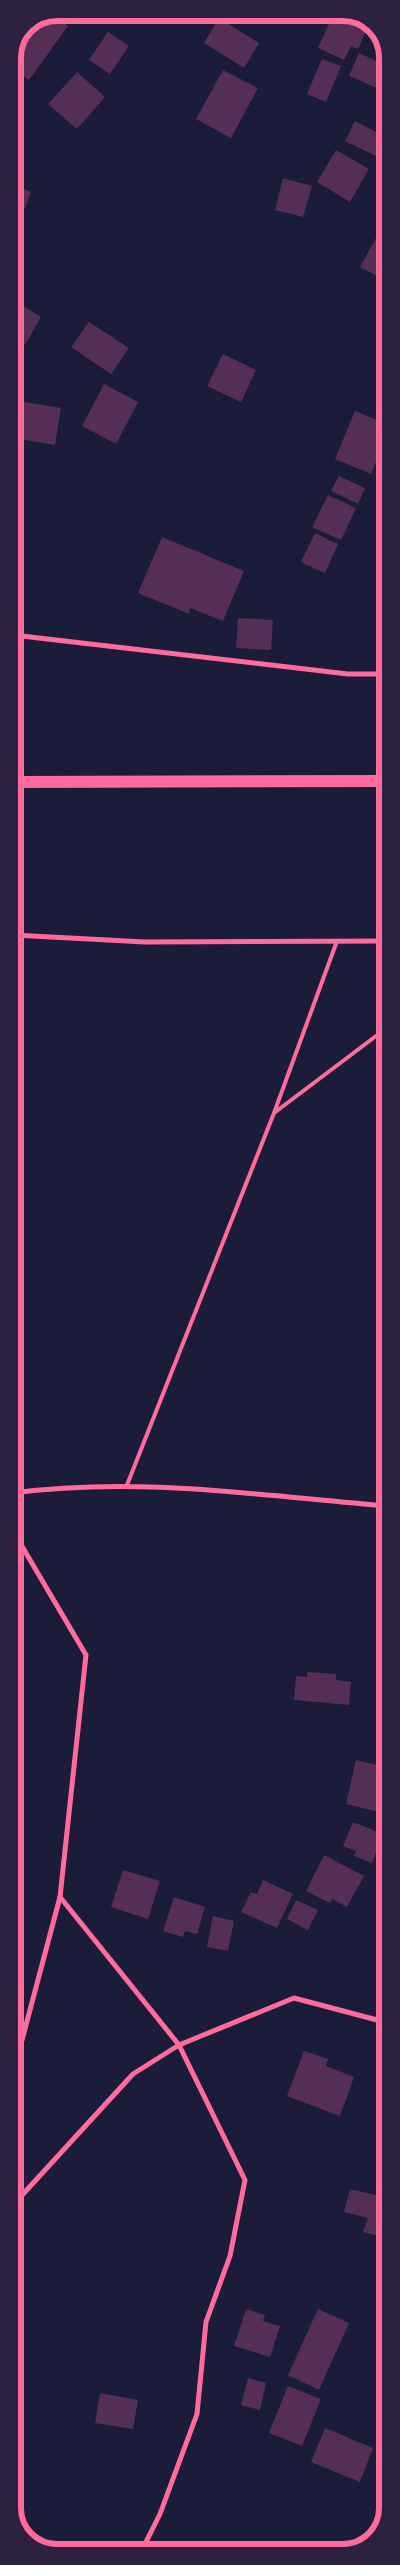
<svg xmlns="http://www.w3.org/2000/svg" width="400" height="2565" font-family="Helvetica,sans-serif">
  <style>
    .building { fill: #542f53 }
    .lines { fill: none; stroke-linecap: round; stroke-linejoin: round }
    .service { stroke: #ff6b9d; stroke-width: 4 }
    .minor { stroke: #ff6b9d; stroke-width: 5 }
    .primary { stroke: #ff6b9d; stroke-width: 12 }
    .rim { fill: none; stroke: #ff6b9d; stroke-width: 6 }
  </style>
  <rect width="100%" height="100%" fill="#1b1b3a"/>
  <g class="building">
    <path d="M334,13H345L369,24L358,49L351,46L344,60L318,48Z"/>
    <path d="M52,15L68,26L29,80L13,68V57L26,25Z"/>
    <path d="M219,18L259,43L244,68L204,43Z"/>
    <path d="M108,32L129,46L110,74L89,60Z"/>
    <path d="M359,53L387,66V84L384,91L349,76Z"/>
    <path d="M322,59L341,66L326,102L307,94Z"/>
    <path d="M223,70L258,88L231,138L196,119Z"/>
    <path d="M77,72L105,97L77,129L48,104Z"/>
    <path d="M355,121L386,137L376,156L345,141Z"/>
    <path d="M336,150L369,169L350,202L317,182Z"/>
    <path d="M283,178L312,186L303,217L275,210Z"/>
    <path d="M13,184L31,192L20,221L13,218Z"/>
    <path d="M376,238L387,244V281L360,267Z"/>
    <path d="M20,304L41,317L25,345L13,337V316Z"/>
    <path d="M89,322L129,348L111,374L71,347Z"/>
    <path d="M223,354L256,370L241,402L207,386Z"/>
    <path d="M104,384L138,402L116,444L82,426Z"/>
    <path d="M13,400L61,408L55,445L13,438Z"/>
    <path d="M355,411L387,424V435L371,474L335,459Z"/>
    <path d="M339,476L365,488L358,504L331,491Z"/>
    <path d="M328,495L356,508L341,540L312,527Z"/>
    <path d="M315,533L338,544L325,573L301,562Z"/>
    <path d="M162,537L244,571L223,621L190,608L189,614L138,593Z"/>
    <path d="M238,618L273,620L271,650L236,648Z"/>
    <path d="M307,1672L336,1674V1680L351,1682L349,1705L294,1700L296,1676L307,1677Z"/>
    <path d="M356,1760L382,1766L376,1789L387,1791V1814L346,1804Z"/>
    <path d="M353,1822L383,1834L372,1863L354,1856L356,1851L343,1846Z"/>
    <path d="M324,1855L364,1876L347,1907L332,1899L330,1903L306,1891Z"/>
    <path d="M123,1870L160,1881L148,1919L111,1907Z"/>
    <path d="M263,1880L293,1894L277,1928L241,1912L251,1892L257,1894Z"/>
    <path d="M174,1897L205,1907L197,1934L185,1931L183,1937L163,1931Z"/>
    <path d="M296,1900L318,1910L308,1930L287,1919Z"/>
    <path d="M213,1916L234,1921L228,1951L207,1947Z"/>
    <path d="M304,2051L328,2059L326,2066L354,2077L340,2116L287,2096Z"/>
    <path d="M350,2189L387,2198V2238L363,2232L368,2218L344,2212Z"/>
    <path d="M13,2277L23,2281L13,2307Z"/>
    <path d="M246,2309L265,2315L263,2321L280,2326L270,2357L234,2346Z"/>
    <path d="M318,2309L349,2323L319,2390L288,2375Z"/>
    <path d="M248,2378L266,2383L260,2410L241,2405Z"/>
    <path d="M288,2386L321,2399L302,2446L269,2433Z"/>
    <path d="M100,2393L138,2400L133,2429L95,2423Z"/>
    <path d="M325,2428L373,2448L360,2482L311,2462Z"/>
  </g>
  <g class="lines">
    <g class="service">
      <path d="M274,1113L337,941"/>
      <path d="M127,1485L274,1113L376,1036H387"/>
    </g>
    <g class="minor">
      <path d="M13,635L348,674H387"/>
      <path d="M13,935L145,942L387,941"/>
      <path d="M13,1493C137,1476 263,1496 387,1506"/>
      <path d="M13,1531L86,1655L60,1897L13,2074"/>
      <path d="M60,1897L179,2045L245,2180L230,2256L206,2322L197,2414L160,2514L141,2552"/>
      <path d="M13,2205L133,2074L179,2045L294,1998L381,2021L387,2019"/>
    </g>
    <path class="primary" d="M13,782L387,781"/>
  </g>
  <path d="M0 0H400V2565H0ZM57 21H343A36 36 0 0 1 379 57V2508A36 36 0 0 1 343 2544H57A36 36 0 0 1 21 2508V57A36 36 0 0 1 57 21Z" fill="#2d2142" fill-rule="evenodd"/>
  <path class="rim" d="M57 21H343A36 36 0 0 1 379 57V2508A36 36 0 0 1 343 2544H57A36 36 0 0 1 21 2508V57A36 36 0 0 1 57 21Z"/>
</svg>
